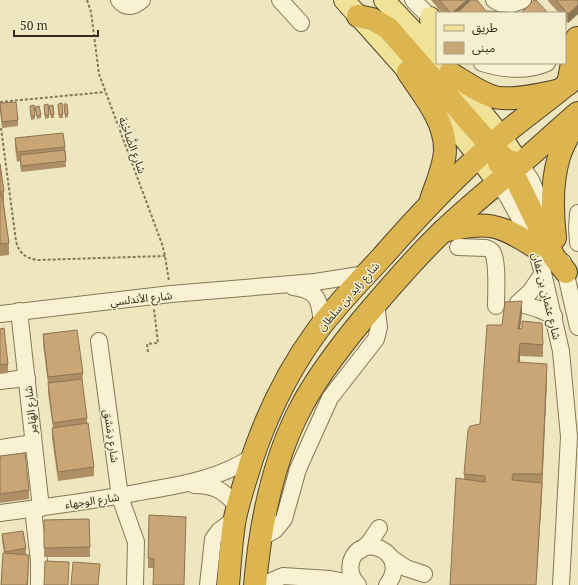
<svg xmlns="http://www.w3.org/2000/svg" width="578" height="585" font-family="'Noto Serif','Noto Sans Arabic',serif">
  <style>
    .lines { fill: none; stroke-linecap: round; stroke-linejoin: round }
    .minor-casing { stroke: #857758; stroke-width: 18 }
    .major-casing { stroke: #52442c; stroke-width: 22 }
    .highway-casing { stroke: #52442c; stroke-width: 24 }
    .path { stroke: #857758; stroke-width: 2; stroke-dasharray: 3 2; stroke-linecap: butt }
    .minor { stroke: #f8f2d2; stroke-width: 16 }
    .major { stroke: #f0e297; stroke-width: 20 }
    .highway { stroke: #dcb450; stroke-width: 22 }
    .wall { fill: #ae8f65 }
    .shaded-wall { fill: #8d7453 }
    .building { fill: #caa676; stroke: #8d7453 }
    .labels { text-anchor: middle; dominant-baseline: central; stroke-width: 3; stroke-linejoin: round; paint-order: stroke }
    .street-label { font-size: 11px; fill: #352c1c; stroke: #f4efcf }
  </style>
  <rect width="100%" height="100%" fill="#ede6bf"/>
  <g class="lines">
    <g class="minor-casing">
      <g id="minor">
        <path d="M119,0C126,9 134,7 142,0"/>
        <path d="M280,0L301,23"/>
        <path d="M413,0L437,24"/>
        <path d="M494,0C504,7 512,5 523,0"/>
        <path d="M482,63C502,69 527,72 547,63"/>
        <path d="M520,164L531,180L550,225"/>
        <path d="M497,182L508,197L535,247L543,273L561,351L569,437L561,585"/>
        <path d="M578,213L577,228L578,243"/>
        <path d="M458,247L486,248C489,249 492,250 493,253C498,264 496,293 496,306"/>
        <path d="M563,262L578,327"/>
        <path d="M293,287C319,290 320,302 322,325"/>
        <path d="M518,303L530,292L543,273"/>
        <path d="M518,303L538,309L554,316"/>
        <path d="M19,311L41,508"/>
        <path d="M0,314L171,294L315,282L366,274"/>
        <path d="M99,341L120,497L136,542L135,585"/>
        <path d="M0,381L27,378"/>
        <path d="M0,448L33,443"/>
        <path d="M194,485C216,485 223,491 238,506"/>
        <path d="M33,509L39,561V585"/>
        <path d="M0,513C51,506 101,500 151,490C187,484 222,477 252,457"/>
        <path d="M260,537L268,534L275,530L284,519L298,469L330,398L376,339L379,327L376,304"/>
        <path d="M361,550L369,543L379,528"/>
        <path d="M391,558L406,568L424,574"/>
        <path d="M208,585L213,539L219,531L235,519"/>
        <path d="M262,585L283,576L330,579L356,584V585"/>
        <path d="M358,585C352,579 349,571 351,562C360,530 412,553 387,585"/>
      </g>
    </g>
    <g class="major-casing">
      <g id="major">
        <path d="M344,0C397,59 451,118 497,182"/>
        <path d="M384,0L437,56"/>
        <path d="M430,17L433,52"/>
        <path d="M442,63L501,136L520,164"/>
      </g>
    </g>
    <g class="highway-casing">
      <g id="highway">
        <path d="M358,16L372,19L388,28L497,153L508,161L520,164"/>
        <path d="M408,72C423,95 445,120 445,149C445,166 436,184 431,200"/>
        <path d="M450,73C463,81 477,91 491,96C508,102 538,95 556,91"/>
        <path d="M568,84L577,38"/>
        <path d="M499,163L508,168L516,179L554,257L566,272"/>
        <path d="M443,231C488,222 496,222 535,247"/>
        <path d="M555,238C552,211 551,183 559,157C563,144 570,132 577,120"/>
        <path d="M228,585C230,563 231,540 235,518C238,504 242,491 246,478C262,424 284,376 317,331C337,304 361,280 383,256C417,217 452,180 491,145C519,120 550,100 578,75"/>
        <path d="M255,585C260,526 271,467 298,413C315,379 339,348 363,319C389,288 415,258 444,230C468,207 494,186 519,165C539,148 558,130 578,113"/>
      </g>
    </g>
    <g class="path">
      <path d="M87,0L91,12L99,74L162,244L165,256L169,281"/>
      <path d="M0,102L105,92"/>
      <path d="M1,128L16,241C19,253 25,258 37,260L165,256"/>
      <path d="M148,352L147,344L158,343L154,309"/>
    </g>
    <use href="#minor" class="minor"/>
    <use href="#major" class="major"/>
    <use href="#highway" class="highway"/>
  </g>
  <g class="wall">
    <path d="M431,0H471V1L486,11L521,13H548H442Z"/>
    <path d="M548,0H578V14L568,23L565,20V13H559L548,1Z"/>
    <path d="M0,103L18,120V126L2,128L0,111Z"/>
    <path d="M58,104L63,114V118H59Z"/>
    <path d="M64,104L68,114V117L65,118Z"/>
    <path d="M44,105L49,115V118L45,119Z"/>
    <path d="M30,106L35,116V119L31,120Z"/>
    <path d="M49,106L54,114V118H51Z"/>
    <path d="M35,107L41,115V118L37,119Z"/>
    <path d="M15,138L65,147L66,167L21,172L20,161L17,162L15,148Z"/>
    <path d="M0,164L4,191V204L9,243V255L0,256Z"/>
    <path d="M522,313L520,328L543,345V357L520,356V362L547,377L542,495L536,585H450L464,479V474L480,424L502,325Z"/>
    <path d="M0,329L8,364V373L0,374Z"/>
    <path d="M43,334L83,373L82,383L87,418V424L94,467V476L58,481L52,438V428H53L48,393V384L43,344Z"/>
    <path d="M0,456L29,490V499L0,503Z"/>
    <path d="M186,517L153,568H148V558Z"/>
    <path d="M89,519L90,557H44V520Z"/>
    <path d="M2,534L26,548V555L29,565L4,553L2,541Z"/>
  </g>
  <g class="shaded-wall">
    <path d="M467,0H471V6L463,13H452Z"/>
    <path d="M578,5V14L568,23V14Z"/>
    <path d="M522,301V313L518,342V329Z"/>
    <path d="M520,343V356L518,374V362Z"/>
    <path d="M547,364V377L542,486V474Z"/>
    <path d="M542,483V495L536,585Z"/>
    <path d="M29,555L28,585H27Z"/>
  </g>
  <g class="building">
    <path d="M439,0H467L452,13H451Z"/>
    <path d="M471,0H477L486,11L521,13L534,0H536L548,13H457Z"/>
    <path d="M556,0H578V5L568,14Z"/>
    <path d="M16,102L18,120L2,122L0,103Z"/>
    <path d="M62,103L63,114L59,115L58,104Z"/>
    <path d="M48,104L49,115H45L44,105Z"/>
    <path d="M64,104H67L68,114H65Z"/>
    <path d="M34,105L35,116H31L30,106Z"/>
    <path d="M53,105L54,114L51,115L49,106Z"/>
    <path d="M39,106L41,115L37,116L35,107Z"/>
    <path d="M63,133L65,147L17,152L15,138Z"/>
    <path d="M65,150L66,161L21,166L20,155Z"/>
    <path d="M0,164L4,191L0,192Z"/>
    <path d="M0,195H2L9,243L0,244Z"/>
    <path d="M522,301L518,329L522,328V321L542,323L543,345L520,343L518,362L547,364L542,474H513L512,480L542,483L536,585H450L456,478L485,482V476L464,474L468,430L470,426L480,424L487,325H502L505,302Z"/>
    <path d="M4,328L8,364L0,365V329Z"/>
    <path d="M77,330L83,373L48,377L43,334Z"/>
    <path d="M82,379L87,418L53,423L48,383Z"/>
    <path d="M88,423L94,467L58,472L52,428Z"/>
    <path d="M25,453L29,490L0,494V456Z"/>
    <path d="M149,515L186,517L184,585H153L154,559L148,558Z"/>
    <path d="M89,519L90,547L44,548V520Z"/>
    <path d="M23,531L26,548L5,552L2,534Z"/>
    <path d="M3,553L29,555L27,585H1Z"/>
    <path d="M45,561L69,562L68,585H44Z"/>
    <path d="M73,562L100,564L98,585H71Z"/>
  </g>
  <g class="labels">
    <g class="street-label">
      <text transform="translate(133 145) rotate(70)">شارع الضَّاحْيَة</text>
      <text transform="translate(348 296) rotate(-49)">شارع زايد بن سلطان</text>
      <text transform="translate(547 296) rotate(76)">شارع عثمان بن عفان</text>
      <text transform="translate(141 298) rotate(-6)">شارع الأندلسي</text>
      <text transform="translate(30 410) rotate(-96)">شارع الهَامِر</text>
      <text transform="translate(112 436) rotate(82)">شارع دِمَشق</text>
      <text transform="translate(92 500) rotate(-8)">شارع الوجهاء</text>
    </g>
  </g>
  <rect x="436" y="12" width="130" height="52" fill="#f4efcf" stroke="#a8a187"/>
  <rect x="444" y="25" width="20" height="6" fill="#f0e297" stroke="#a8a187"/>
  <text x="472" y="32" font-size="12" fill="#352c1c">طريق</text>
  <rect x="444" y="42" width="20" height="12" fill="#caa676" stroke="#a8a187"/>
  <text x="472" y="52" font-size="12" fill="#352c1c">مبنى</text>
  <path d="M14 30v6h84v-6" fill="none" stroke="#352c1c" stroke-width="2"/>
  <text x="20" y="30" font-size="12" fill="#352c1c" stroke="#f4efcf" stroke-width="3" paint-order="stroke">50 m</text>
</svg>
